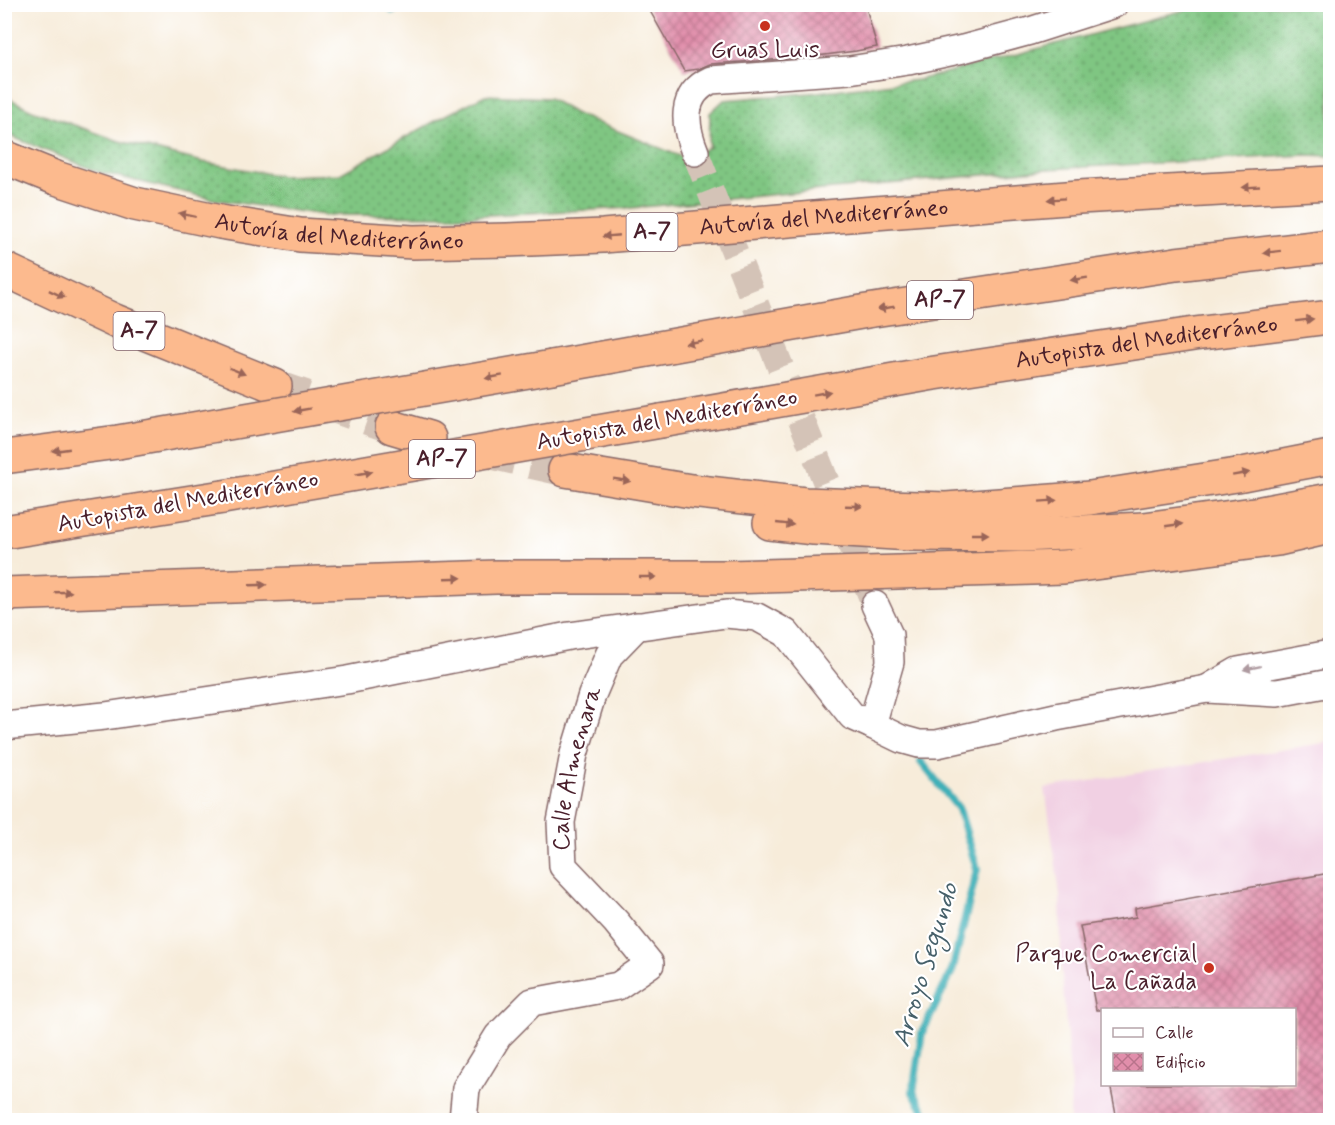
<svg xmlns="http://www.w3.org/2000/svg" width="1335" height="1125" font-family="Mynerve,sans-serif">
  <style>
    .built { fill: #f1d0e3; fill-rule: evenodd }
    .grass { fill: url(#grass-dots); stroke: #647256; stroke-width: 1.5 }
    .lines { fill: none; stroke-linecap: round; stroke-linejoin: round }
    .stream { stroke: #40b0b8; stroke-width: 8 }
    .building { fill: url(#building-cross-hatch) }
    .minor-tunnel { stroke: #d4c3b7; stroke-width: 27; stroke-dasharray: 27 14; stroke-linecap: butt }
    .motorway-tunnel { stroke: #d4c3b7; stroke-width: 33; stroke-dasharray: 33 16; stroke-linecap: butt }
    .minor-casing { stroke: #876768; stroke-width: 30 }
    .motorway-casing { stroke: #876768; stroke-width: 36 }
    .minor { stroke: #fff; stroke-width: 27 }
    .motorway { stroke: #fcba8e; stroke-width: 33 }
    .motorway-bridge-casing { stroke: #876768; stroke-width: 36; stroke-linecap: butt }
    .motorway-bridge { stroke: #fcba8e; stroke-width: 33 }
    .oneway { fill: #9a6558 }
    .oneway2 { fill: #ae9aa0 }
    .poi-dot { fill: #c8321e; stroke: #fff; stroke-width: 2 }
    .labels { text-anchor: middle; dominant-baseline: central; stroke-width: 4.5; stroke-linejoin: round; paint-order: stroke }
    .shield { fill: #fff; stroke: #80626b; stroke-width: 1.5 }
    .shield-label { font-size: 22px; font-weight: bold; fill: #4a1f2b }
    .poi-label { font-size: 24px; fill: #4a1f2b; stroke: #fff }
    .street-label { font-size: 24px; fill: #4a1f2b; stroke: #fff }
    .water-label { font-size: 26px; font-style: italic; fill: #46606a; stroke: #fff }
  </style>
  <defs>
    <pattern id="grass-dots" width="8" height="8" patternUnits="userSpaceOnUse" patternTransform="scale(1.5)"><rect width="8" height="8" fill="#7fc682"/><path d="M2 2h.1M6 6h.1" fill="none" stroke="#6aa06b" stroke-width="1.8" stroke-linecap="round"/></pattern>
    <pattern id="building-cross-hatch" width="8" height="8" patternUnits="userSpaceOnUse" patternTransform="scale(1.5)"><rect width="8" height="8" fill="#e18eab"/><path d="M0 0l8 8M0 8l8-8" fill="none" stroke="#b8738b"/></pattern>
  </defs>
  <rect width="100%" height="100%" fill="#fff"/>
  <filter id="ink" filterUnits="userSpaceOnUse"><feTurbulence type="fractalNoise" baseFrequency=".0167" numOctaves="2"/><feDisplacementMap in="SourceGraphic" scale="12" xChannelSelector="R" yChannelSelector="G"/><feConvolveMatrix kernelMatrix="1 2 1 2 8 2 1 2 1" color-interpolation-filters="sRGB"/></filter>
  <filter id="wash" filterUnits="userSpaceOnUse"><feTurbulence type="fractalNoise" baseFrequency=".008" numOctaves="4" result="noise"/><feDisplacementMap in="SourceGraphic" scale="24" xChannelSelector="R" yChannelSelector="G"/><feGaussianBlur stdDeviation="1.35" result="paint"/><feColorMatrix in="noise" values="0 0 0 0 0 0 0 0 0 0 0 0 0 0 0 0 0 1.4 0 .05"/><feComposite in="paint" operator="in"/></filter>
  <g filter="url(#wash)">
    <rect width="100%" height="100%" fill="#f7ecda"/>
    <path class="built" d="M1330,742V1120H1070L1071,1088L1061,961L1060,895L1045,788ZM1102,1010H1294V1084H1102Z"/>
    <path class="grass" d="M1204,5H1330V156L1307,155L1047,169L631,208L468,216L324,215L217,200L99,172L5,134L4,96L32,110L119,141L203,162L282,176L340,174L437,120L485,95L549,98L576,114L687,159L709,147L710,113L724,100L810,93L918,80Z"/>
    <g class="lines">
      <g class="stream">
        <path d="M386,4L393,11"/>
        <path d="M921,762L959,809L977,869L952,971L922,1033L913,1092L929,1120"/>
      </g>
    </g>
    <g id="blocks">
      <g class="building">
        <path d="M646,4H865L877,47L856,51L801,58L710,64L698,69L684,71Z"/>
        <path d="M1330,873V1120H1117L1110,1084H1294V1010H1096L1080,926L1136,917L1135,908Z"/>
      </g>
    </g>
  </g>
  <g filter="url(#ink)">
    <use href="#blocks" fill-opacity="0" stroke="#876768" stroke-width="1.5"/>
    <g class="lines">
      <path class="minor-tunnel" d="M695,152L875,605"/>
      <g class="motorway-tunnel">
        <path d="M275,386L392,427"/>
        <path d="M483,451L565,470"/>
      </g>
      <g class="minor-casing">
        <g id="minor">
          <path d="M695,152C684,125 680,94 711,80L849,70L908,61L963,49L1030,31L1114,4"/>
          <path d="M875,605L889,635L890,662L872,725L901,739L919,744H937L1056,717L1207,689L1277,693L1330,683"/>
          <path d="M1207,689L1238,671L1330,654"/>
          <path d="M4,726L105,716L347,680L569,636L726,614L757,617L786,633L852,716L872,725"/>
          <path id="s1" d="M463,1120L466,1088L498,1036L532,1002L618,986L650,964L616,922L563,866L561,822L574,754L592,695L609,655L637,626"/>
        </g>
      </g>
      <g class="motorway-casing">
        <g id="motorway">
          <path id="s2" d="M4,157L56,178L135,204L220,222L300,235L413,242L507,240L603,236L849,215L1079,197L1330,183"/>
          <path d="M4,269L115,321L275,386"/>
          <path d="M552,367L867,311L1176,264L1330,246"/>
          <path id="s3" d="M661,421L928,374L1194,334L1330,317"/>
          <path d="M392,427L429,438"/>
          <path d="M4,457L118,442"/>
          <path d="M565,470L691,491L805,504L946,509L1090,498L1237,475L1330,457"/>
          <path d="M770,523L814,528L911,534L1021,535L1144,529L1261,513L1330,500"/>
          <path d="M4,532L223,497"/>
          <path d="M4,594L496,577H728L1064,567L1278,539L1330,527"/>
        </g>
      </g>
      <use href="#minor" class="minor"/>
      <use href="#motorway" class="motorway"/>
      <g class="motorway-bridge-casing">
        <g id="motorway-bridge">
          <path d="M118,442L552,367"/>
          <path d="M223,497L661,421"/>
        </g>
      </g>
      <use href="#motorway-bridge" class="motorway-bridge"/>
    </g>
    <defs><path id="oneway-solid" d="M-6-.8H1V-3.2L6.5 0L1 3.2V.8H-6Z" transform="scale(1.5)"/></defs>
    <g class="oneway">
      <use href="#oneway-solid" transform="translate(1251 187) rotate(177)"/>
      <use href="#oneway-solid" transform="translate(1056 199) rotate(176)"/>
      <use href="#oneway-solid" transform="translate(187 215) rotate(-168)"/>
      <use href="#oneway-solid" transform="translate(611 236) rotate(175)"/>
      <use href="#oneway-solid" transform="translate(1272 252) rotate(173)"/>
      <use href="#oneway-solid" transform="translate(1079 279) rotate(171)"/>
      <use href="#oneway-solid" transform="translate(57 294) rotate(25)"/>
      <use href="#oneway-solid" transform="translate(886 308) rotate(171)"/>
      <use href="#oneway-solid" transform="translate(1305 320) rotate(-7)"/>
      <use href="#oneway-solid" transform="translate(694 342) rotate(170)"/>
      <use href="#oneway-solid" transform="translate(237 371) rotate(22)"/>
      <use href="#oneway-solid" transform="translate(494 377) rotate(170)"/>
      <use href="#oneway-solid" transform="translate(822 393) rotate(-10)"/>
      <use href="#oneway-solid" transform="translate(302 410) rotate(170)"/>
      <use href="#oneway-solid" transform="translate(61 450) rotate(172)"/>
      <use href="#oneway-solid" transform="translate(364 473) rotate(-10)"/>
      <use href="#oneway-solid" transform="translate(1241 474) rotate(-10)"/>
      <use href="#oneway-solid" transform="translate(622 480) rotate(9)"/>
      <use href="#oneway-solid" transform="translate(1048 501) rotate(-4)"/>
      <use href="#oneway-solid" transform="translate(854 506) rotate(2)"/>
      <use href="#oneway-solid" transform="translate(785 524) rotate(6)"/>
      <use href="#oneway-solid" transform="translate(1174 525) rotate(-8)"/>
      <use href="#oneway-solid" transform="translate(980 534)"/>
      <use href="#oneway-solid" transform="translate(648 577)"/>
      <use href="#oneway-solid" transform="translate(453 578) rotate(-2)"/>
      <use href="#oneway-solid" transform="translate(258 585) rotate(-2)"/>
      <use href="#oneway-solid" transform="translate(63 592) rotate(-2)"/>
    </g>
    <use class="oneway2" href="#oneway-solid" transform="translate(1252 668) rotate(168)"/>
  </g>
  <g class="poi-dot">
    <circle cx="765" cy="26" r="6"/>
    <circle cx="1209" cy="968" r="6"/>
  </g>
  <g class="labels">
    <g class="shield">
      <rect x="626.5" y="213" width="51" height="38" rx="4.5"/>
      <rect x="907" y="281" width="66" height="38" rx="4.5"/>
      <rect x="113.5" y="312" width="51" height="38" rx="4.5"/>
      <rect x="409" y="440" width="66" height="38" rx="4.5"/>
    </g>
    <g class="shield-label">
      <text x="652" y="232">A-7</text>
      <text x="940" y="300">AP-7</text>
      <text x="139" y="331">A-7</text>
      <text x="442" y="459">AP-7</text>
    </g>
    <g class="poi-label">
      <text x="765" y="50">Gruas Luis</text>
      <text x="1197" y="954" text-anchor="end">Parque Comercial<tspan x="1197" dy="28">La Cañada</tspan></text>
    </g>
    <g class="street-label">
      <text stroke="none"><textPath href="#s2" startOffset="832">Autovía del Mediterráneo</textPath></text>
      <text stroke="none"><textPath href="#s2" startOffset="346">Autovía del Mediterráneo</textPath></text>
      <text stroke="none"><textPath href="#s3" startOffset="492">Autopista del Mediterráneo</textPath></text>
      <text transform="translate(667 420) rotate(-10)">Autopista del Mediterráneo</text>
      <text transform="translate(188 502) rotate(-10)">Autopista del Mediterráneo</text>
      <text stroke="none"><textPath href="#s1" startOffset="498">Calle Almenara</textPath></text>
    </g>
    <g class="water-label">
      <text transform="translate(926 965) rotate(-73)">Arroyo Segundo</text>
    </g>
  </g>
  <rect width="1335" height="1125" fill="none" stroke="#fff" stroke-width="24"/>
  <rect x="1101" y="1008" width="195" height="78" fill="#ffffff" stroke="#b7a5aa" stroke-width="1.5"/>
  <rect x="1113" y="1028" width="30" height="9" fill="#ffffff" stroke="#b7a5aa" stroke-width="1.5"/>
  <text x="1155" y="1038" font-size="18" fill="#4a1f2b">Calle</text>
  <rect x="1113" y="1053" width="30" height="18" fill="url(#building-cross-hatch)" stroke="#b7a5aa" stroke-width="1.5"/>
  <text x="1155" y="1068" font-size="18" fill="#4a1f2b">Edificio</text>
</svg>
